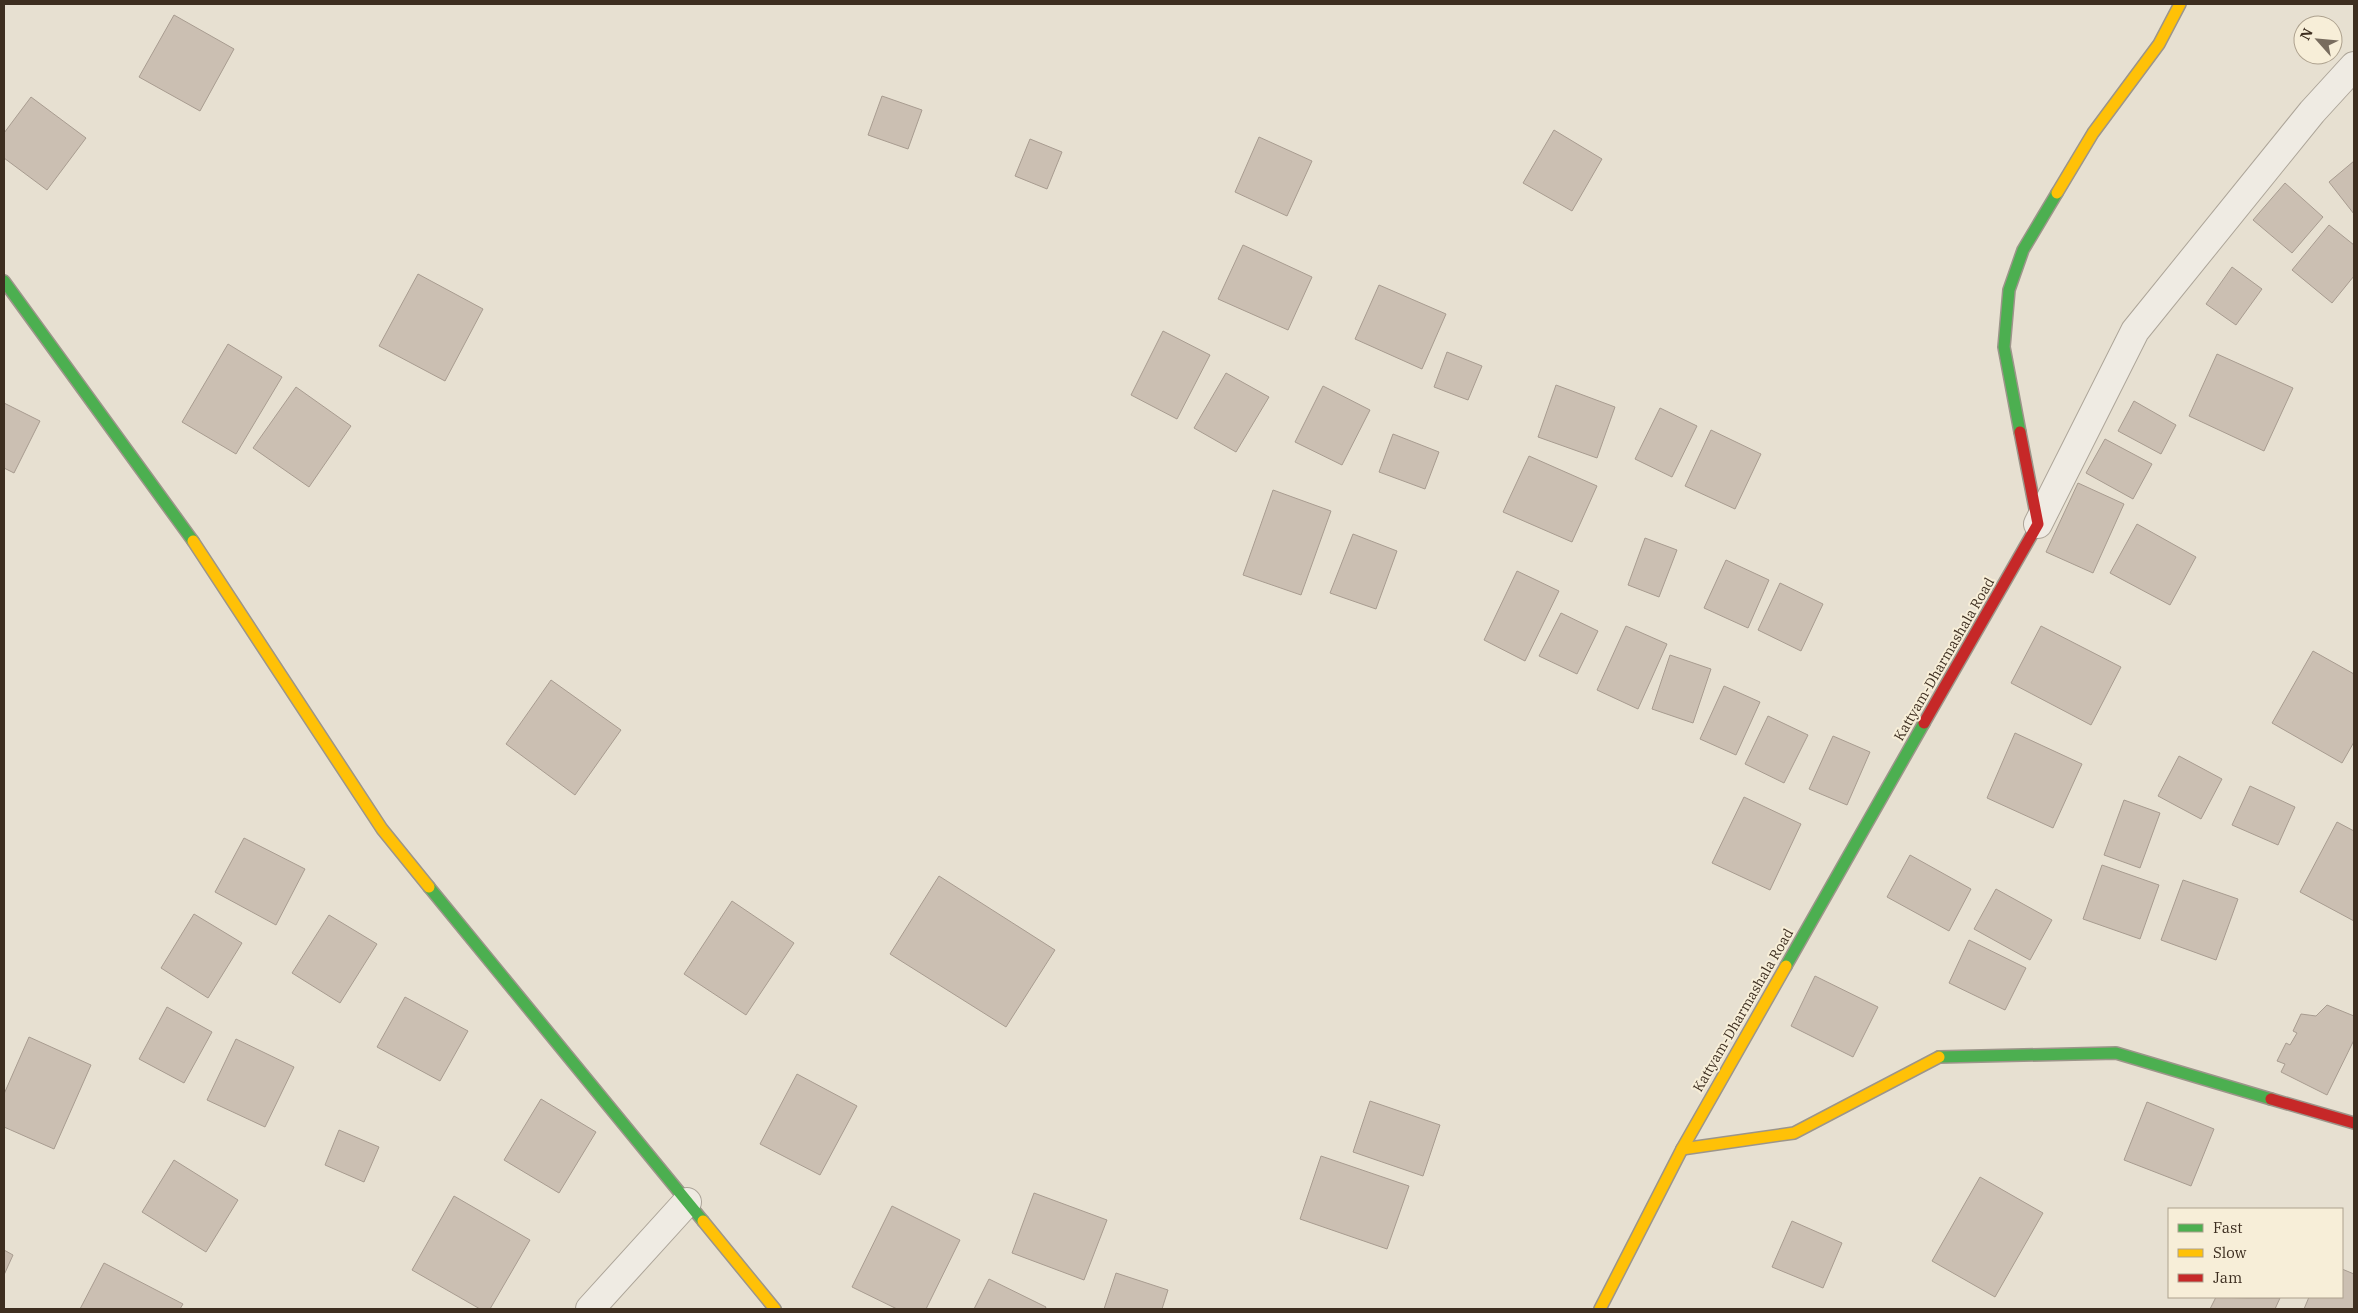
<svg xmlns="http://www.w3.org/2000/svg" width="2358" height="1313" font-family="'IBM Plex Serif',serif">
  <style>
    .building { fill: #cbbfb2; stroke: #a89c90 }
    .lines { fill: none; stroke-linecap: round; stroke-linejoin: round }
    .street-casing { stroke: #ada599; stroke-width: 30 }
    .fast-casing { stroke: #9c958a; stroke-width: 14 }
    .slow-casing { stroke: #9c958a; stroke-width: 14 }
    .jam-casing { stroke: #9c958a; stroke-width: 14 }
    .street { stroke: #efebe3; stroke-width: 28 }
    .fast { stroke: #4caf50; stroke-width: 11 }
    .slow { stroke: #ffc107; stroke-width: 11 }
    .jam { stroke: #c62828; stroke-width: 11 }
    .labels { text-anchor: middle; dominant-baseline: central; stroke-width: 4; stroke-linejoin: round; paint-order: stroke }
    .street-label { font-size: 14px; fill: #3d2e20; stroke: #f7eed8 }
  </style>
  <rect width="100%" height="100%" fill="#e7e0d1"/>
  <g class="building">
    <path d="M174,15L234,49L200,111L139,77Z"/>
    <path d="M882,96L922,110L908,149L868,135Z"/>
    <path d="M31,97L86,138L47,190L4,158V133Z"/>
    <path d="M1554,130L1602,159L1572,211L1523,183Z"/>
    <path d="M1259,137L1312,161L1287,216L1235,192Z"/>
    <path d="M1030,139L1062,152L1047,189L1015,176Z"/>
    <path d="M2354,161V214L2329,182Z"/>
    <path d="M2285,183L2323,217L2292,253L2253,220Z"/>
    <path d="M2329,225L2354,245V276L2332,303L2292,270Z"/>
    <path d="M1243,245L1312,277L1288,330L1218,299Z"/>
    <path d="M2232,267L2262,289L2236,325L2206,304Z"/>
    <path d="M418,274L483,309L445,381L379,346Z"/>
    <path d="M1379,285L1446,314L1422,369L1355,339Z"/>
    <path d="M1163,331L1210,355L1177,419L1131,395Z"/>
    <path d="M228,344L282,377L236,454L182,422Z"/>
    <path d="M1447,352L1482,366L1468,400L1434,387Z"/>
    <path d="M2217,354L2293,388L2264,451L2189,416Z"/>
    <path d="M1226,373L1269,397L1236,452L1194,428Z"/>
    <path d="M1556,385L1615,407L1597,458L1538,437Z"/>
    <path d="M1323,386L1370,410L1342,465L1295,442Z"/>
    <path d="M296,387L351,426L309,487L253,448Z"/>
    <path d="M2134,401L2176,425L2161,454L2118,431Z"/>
    <path d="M4,403L40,421L14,473L4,468Z"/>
    <path d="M1660,408L1697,426L1672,477L1635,459Z"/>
    <path d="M1711,430L1761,454L1735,509L1685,486Z"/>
    <path d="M1393,434L1439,452L1425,489L1379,472Z"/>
    <path d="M2105,439L2152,464L2133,499L2086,473Z"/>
    <path d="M1529,456L1597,486L1572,542L1503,512Z"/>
    <path d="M2078,483L2124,504L2093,573L2046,552Z"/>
    <path d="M1273,490L1331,511L1301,595L1243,575Z"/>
    <path d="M2137,524L2196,557L2170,605L2110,573Z"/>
    <path d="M1353,534L1397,551L1376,609L1330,593Z"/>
    <path d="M1645,538L1677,550L1659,597L1628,585Z"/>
    <path d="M1726,560L1769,580L1748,628L1704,608Z"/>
    <path d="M1517,571L1559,591L1525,661L1484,640Z"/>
    <path d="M1780,583L1823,604L1801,651L1758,630Z"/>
    <path d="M1561,613L1598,631L1577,674L1539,656Z"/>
    <path d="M1626,626L1667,644L1638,709L1597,690Z"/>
    <path d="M2041,626L2121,667L2091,725L2011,683Z"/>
    <path d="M2313,651L2354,674V742L2342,763L2272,723Z"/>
    <path d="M1670,655L1711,669L1693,723L1652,709Z"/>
    <path d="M551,680L621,730L575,795L506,744Z"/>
    <path d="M1724,686L1760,702L1736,755L1700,739Z"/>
    <path d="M1768,716L1808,735L1784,783L1745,764Z"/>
    <path d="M2015,733L2082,764L2053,828L1987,798Z"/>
    <path d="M1833,736L1870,752L1847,805L1809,789Z"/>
    <path d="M2179,756L2222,779L2201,819L2158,796Z"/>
    <path d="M2250,786L2295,807L2278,845L2232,825Z"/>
    <path d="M1744,797L1801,824L1770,890L1712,863Z"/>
    <path d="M2124,800L2160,813L2140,868L2104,855Z"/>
    <path d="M2337,822L2354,831V921L2300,892Z"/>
    <path d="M244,838L305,869L276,925L215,892Z"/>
    <path d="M1910,855L1971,889L1949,931L1887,897Z"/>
    <path d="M2102,865L2159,885L2140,939L2083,919Z"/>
    <path d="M939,876L1055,950L1006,1027L890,954Z"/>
    <path d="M2183,880L2238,899L2216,960L2161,940Z"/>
    <path d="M1996,889L2052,920L2030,960L1974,929Z"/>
    <path d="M732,901L794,943L746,1015L684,974Z"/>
    <path d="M194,914L242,943L208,998L161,968Z"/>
    <path d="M329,915L377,944L340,1003L292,973Z"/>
    <path d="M1969,940L2026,968L2005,1010L1949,983Z"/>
    <path d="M1815,976L1878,1007L1853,1057L1791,1026Z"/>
    <path d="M405,997L468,1031L440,1081L377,1047Z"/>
    <path d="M2327,1005L2354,1016V1040L2327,1095L2281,1072L2285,1064L2277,1061L2286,1043L2290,1045L2297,1033L2293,1031L2301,1014L2316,1016Z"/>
    <path d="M167,1007L212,1032L184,1083L139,1059Z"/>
    <path d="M29,1037L91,1065L54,1149L4,1127V1094Z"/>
    <path d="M236,1039L294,1067L265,1127L207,1100Z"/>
    <path d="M797,1074L857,1106L820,1175L760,1144Z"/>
    <path d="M541,1099L596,1132L559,1193L504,1160Z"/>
    <path d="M1370,1101L1440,1125L1423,1176L1353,1152Z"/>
    <path d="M2147,1102L2214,1129L2191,1186L2124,1160Z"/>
    <path d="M339,1130L379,1147L364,1182L325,1165Z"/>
    <path d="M1321,1156L1409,1186L1387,1249L1300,1219Z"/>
    <path d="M174,1160L238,1200L206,1252L142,1212Z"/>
    <path d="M1980,1177L2043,1213L1995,1297L1932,1261Z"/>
    <path d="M1034,1193L1107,1220L1084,1280L1012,1253Z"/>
    <path d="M454,1196L530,1240L490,1309H480L412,1270Z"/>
    <path d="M892,1206L960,1240L926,1309H897L852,1287Z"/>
    <path d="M1792,1221L1842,1243L1823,1288L1772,1267Z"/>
    <path d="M4,1250L13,1255L4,1275Z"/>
    <path d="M104,1263L183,1304L180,1309H80Z"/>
    <path d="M2342,1269L2354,1274V1309H2304L2309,1297H2342Z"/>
    <path d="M1116,1273L1168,1290L1162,1309H1104Z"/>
    <path d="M989,1279L1046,1307L1045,1309H974Z"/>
    <path d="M2216,1297L2246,1298H2280L2275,1309H2210Z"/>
  </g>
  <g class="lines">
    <g class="street-casing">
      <g id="street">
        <path d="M2038,524L2135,331L2312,112L2354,66"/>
        <path d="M590,1309L687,1202"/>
      </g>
    </g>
    <g class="fast-casing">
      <g id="fast">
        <path d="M4,281L193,541"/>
        <path d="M2020,432L2004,347L2009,290L2023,250L2057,193"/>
        <path d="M429,887L703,1221"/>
        <path d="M1786,966L1924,723"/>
        <path d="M1939,1057L2116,1053L2271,1099"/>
      </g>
    </g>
    <g class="slow-casing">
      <g id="slow">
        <path d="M2057,193L2093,133L2159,44L2180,4"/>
        <path d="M193,541L382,829L429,887"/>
        <path d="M1682,1149L1794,1133L1939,1057"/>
        <path d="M703,1221L775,1309"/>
        <path d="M1600,1309L1682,1149L1786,966"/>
      </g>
    </g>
    <g class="jam-casing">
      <g id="jam">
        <path d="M1924,723L2038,524L2020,432"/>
        <path d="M2271,1099L2354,1123"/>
      </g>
    </g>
    <use href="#street" class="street"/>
    <use href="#fast" class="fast"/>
    <use href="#slow" class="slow"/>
    <use href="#jam" class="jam"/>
  </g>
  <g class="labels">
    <g class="street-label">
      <text transform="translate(1944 659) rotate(-60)">Kattyam-Dharmashala Road</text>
      <text transform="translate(1743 1010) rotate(-60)">Kattyam-Dharmashala Road</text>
    </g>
  </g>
  <rect width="2358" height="1313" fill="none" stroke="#3d2e20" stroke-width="10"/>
  <rect x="2168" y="1208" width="175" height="90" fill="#f7eed8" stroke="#ada18e"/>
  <rect x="2178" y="1224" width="25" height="8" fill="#4caf50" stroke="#ada18e"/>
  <text x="2213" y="1233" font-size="15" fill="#3d2e20">Fast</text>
  <rect x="2178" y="1249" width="25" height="8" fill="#ffc107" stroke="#ada18e"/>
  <text x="2213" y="1258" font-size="15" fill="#3d2e20">Slow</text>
  <rect x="2178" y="1274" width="25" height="8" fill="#c62828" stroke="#ada18e"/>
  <text x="2213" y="1283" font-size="15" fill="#3d2e20">Jam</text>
  <g transform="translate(2318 40) rotate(297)"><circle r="24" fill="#f7eed8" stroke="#ada18e"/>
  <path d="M0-4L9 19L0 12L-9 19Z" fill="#786c5e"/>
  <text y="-8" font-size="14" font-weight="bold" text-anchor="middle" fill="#3d2e20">N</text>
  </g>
</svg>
